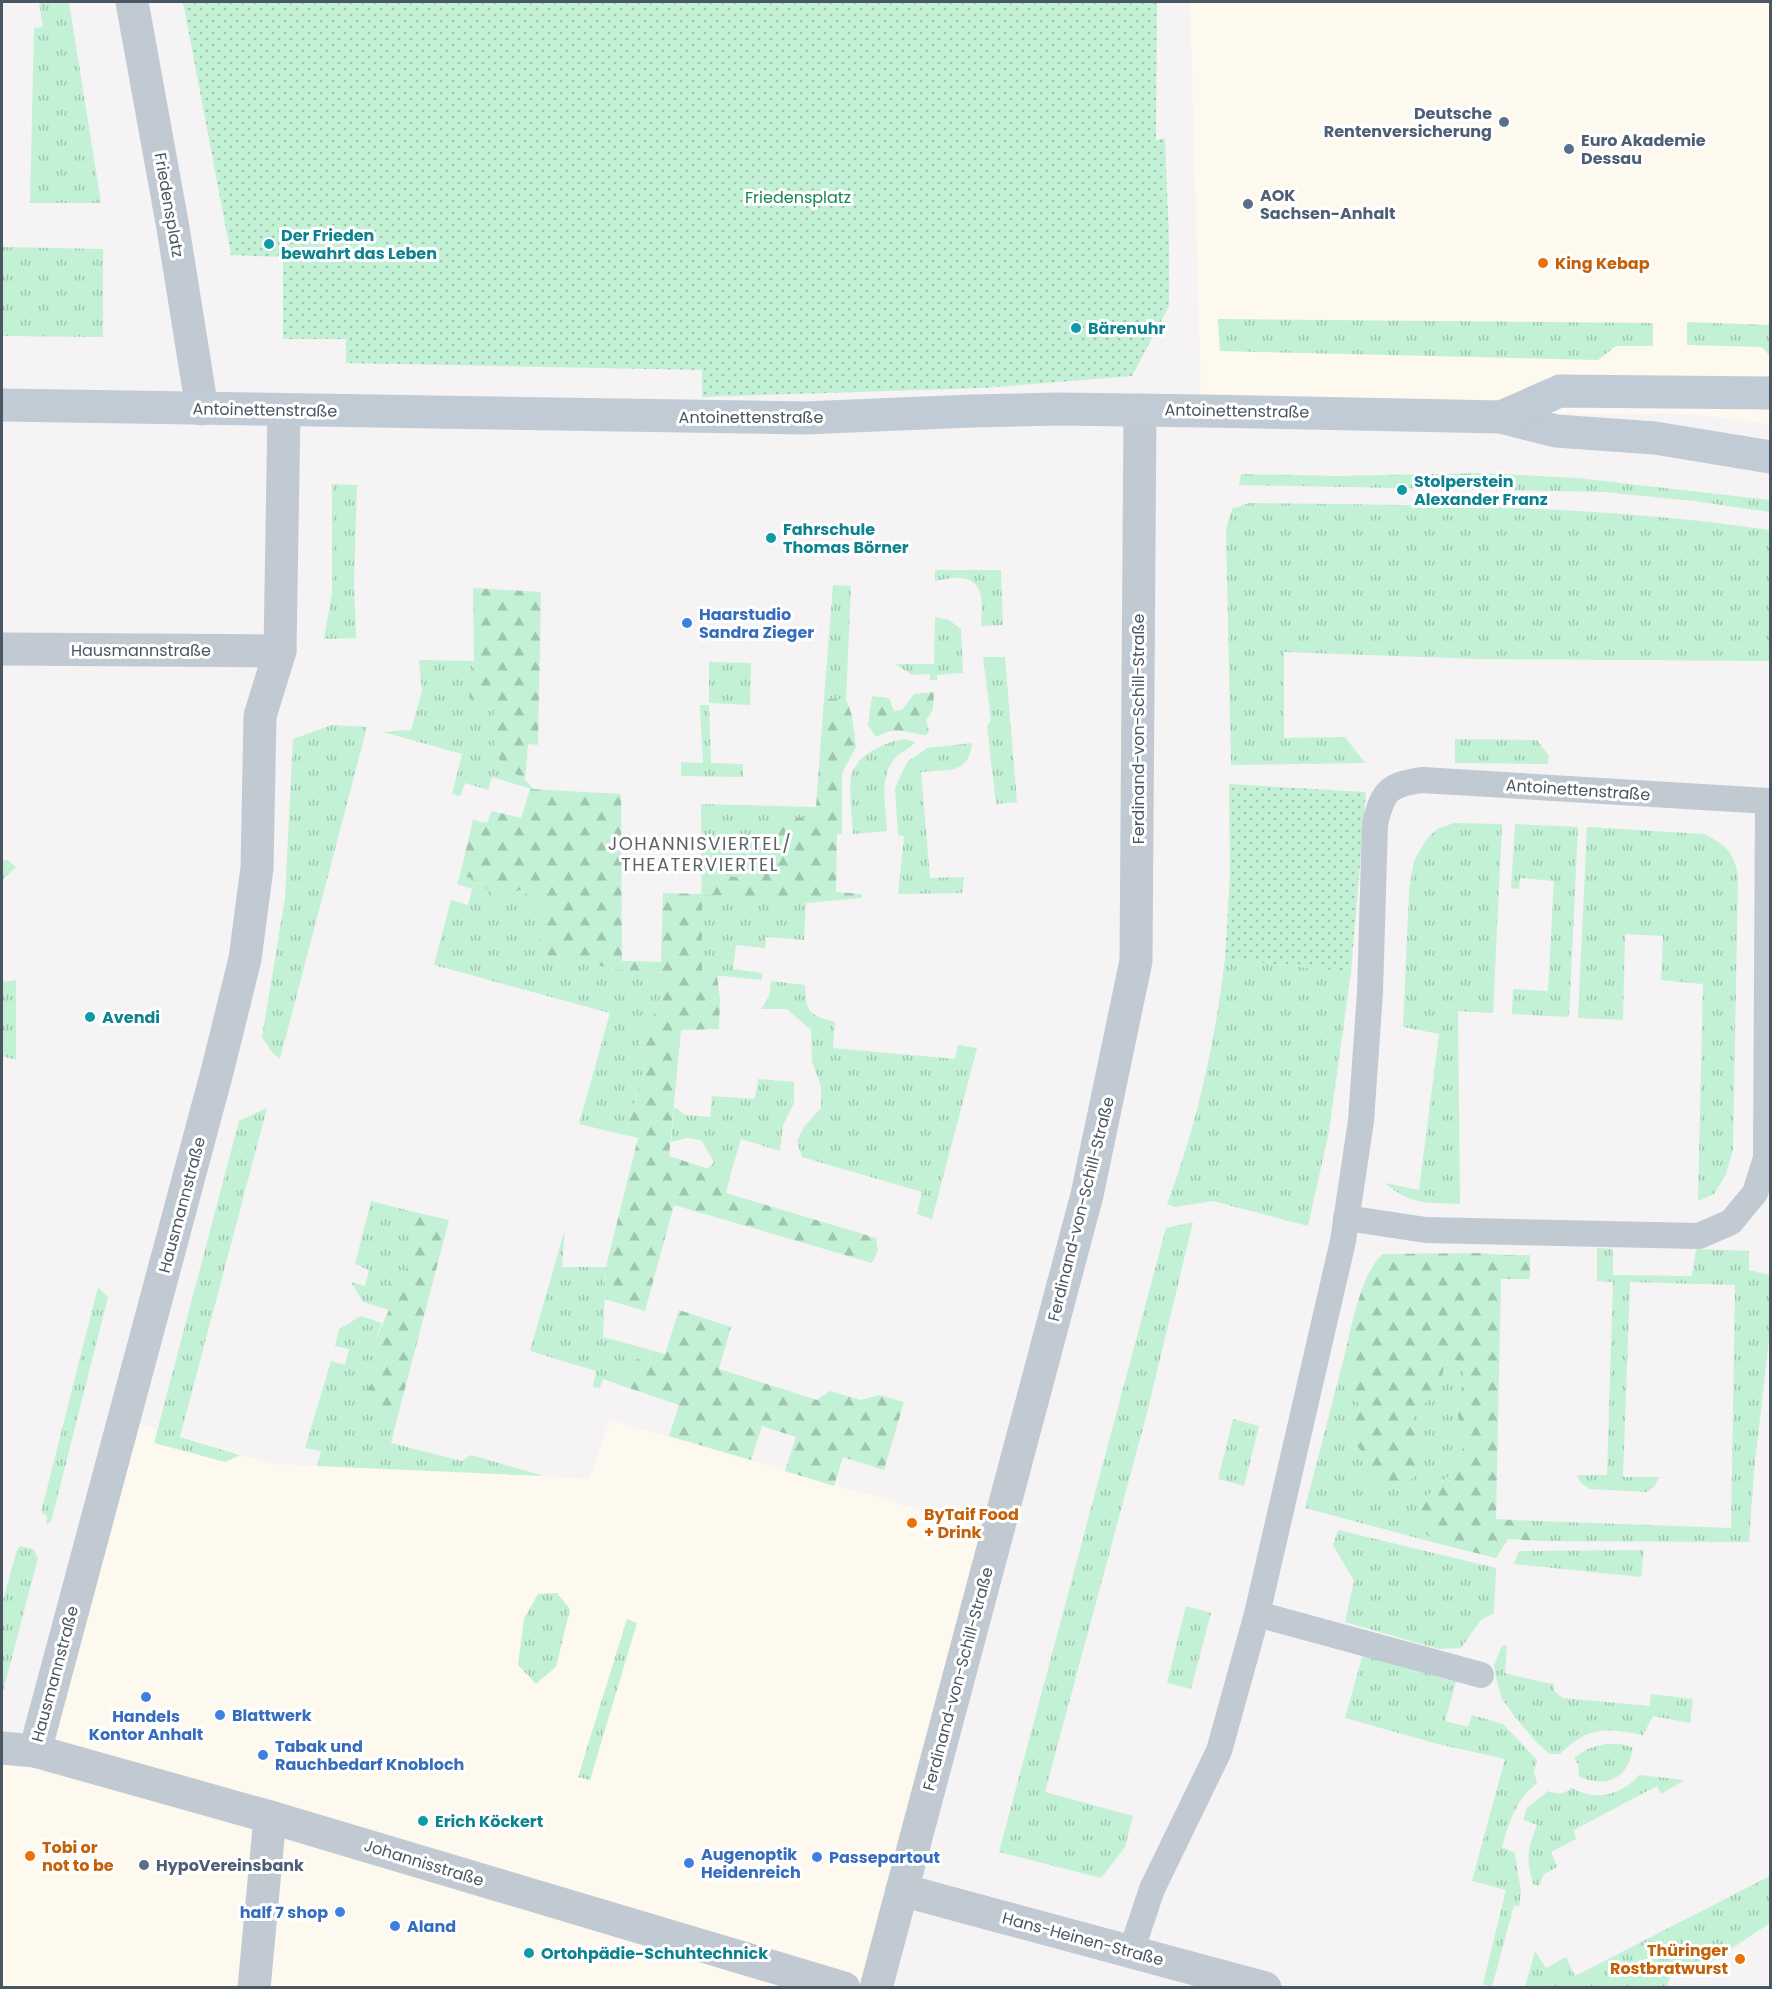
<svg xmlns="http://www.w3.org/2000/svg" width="1772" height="1989" font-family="Poppins,sans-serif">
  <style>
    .commercial { fill: #fdf9ef }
    .grass { fill: url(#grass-tufts) }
    .forest { fill: url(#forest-firs) }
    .park { fill: url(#park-dots) }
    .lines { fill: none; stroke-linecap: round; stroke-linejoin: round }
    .service { stroke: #c1cad2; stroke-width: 26 }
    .minor { stroke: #c1cad2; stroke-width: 33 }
    .secondary { stroke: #c1cbd6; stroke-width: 33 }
    .service-dot { fill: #5c6f8a; stroke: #fff; stroke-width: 2 }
    .culture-dot { fill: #0f9aa8; stroke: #fff; stroke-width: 2 }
    .food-dot { fill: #e8710a; stroke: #fff; stroke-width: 2 }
    .shop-dot { fill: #3f7fe0; stroke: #fff; stroke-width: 2 }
    .labels { text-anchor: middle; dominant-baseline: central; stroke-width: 6; stroke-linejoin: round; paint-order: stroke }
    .service-label { font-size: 16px; font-weight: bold; fill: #4e5e75; stroke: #fff; text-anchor: start }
    .park-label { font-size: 16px; fill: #17864f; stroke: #fff }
    .street-label { font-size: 16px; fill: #4a5661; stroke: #fff }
    .culture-label { font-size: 16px; font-weight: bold; fill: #0d838f; stroke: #fff; text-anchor: start }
    .food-label { font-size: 16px; font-weight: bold; fill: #c56008; stroke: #fff; text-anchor: start }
    .shop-label { font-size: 16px; font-weight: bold; fill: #366cbe; stroke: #fff; text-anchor: start }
    .neighbourhood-label { font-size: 18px; letter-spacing: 1.5px; fill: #5f6368; stroke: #fff }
  </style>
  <defs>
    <pattern id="grass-tufts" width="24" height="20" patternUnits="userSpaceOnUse" patternTransform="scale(1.5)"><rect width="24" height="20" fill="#c3f1d5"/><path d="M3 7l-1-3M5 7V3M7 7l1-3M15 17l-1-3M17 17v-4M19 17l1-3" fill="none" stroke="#a0c6b0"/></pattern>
    <pattern id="forest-firs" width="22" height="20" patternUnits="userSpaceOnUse" patternTransform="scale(1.5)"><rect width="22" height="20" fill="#c3f1d5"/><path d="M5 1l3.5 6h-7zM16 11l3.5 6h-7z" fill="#a0c6b0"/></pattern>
    <pattern id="park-dots" width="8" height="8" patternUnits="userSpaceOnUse" patternTransform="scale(1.5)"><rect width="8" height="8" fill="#c3f1d5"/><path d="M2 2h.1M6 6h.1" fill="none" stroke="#a0c6b0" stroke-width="1.8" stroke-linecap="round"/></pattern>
  </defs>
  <rect width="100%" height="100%" fill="#f5f3f3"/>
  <g class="commercial">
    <path d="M1190,2H1770V424L1691,414L1499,413L1201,399Z"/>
    <path d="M610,1420L950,1518L1005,1538L886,1987H2V1739L45,1747L131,1421L273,1464L491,1473L589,1479Z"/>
  </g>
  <g class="grass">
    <path d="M39,2H69L101,203H30L34,28L43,27Z"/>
    <path d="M2,247L103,249V337L2,336Z"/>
    <path d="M1218,319L1653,323V346H1616L1598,360L1220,351Z"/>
    <path d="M1687,322L1770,325V356L1762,347L1687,345Z"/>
    <path d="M1481,473L1577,478L1770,500V512L1694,501L1604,492L1239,485L1241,474L1336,476Z"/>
    <path d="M332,484L357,485L354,582L356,638L324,639L332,594Z"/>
    <path d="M1249,503C1423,506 1598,504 1770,530V661L1478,659L1284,652V738L1345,737L1365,763L1231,765L1226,529L1232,509Z"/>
    <path d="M935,570H1001L1003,625L981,626C982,607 986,579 960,578C952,577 943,580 935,581Z"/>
    <path d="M833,585L851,586L846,699H824Z"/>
    <path d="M935,617L949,620L961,629L963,673L937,675V680H930V674L912,675L895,664H934Z"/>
    <path d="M983,657H1005L1017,802L996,804L987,726L991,720Z"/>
    <path d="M419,660L474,661L469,698L494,709L493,738L501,765L525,780L535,790L492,777L488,790L465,783L460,796L452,794L462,754L383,732L411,730L422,691Z"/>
    <path d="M709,662L751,663L750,705L709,703Z"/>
    <path d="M700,705H709L711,763L743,764V777L681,776V762L703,763Z"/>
    <path d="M332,725L367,727L280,1059L272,1052L262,1037L285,898L293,739Z"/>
    <path d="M906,739L915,742C910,749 902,751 896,757C878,776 886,808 887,831L853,834C852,818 849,792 851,777C855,755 886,741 906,739Z"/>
    <path d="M1455,739L1537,740L1549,756L1548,764L1455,763Z"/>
    <path d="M972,743C969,776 945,769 921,772L930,878L964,877L962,893L898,894L904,836L898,835L895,788L907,762L927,748Z"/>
    <path d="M701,804L816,807L808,818L769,843L765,871L744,878L715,874L702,894L806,903L804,940L766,937L765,948L736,945L733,969L762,973V980L702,974Z"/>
    <path d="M1454,823L1502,824L1493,1013L1458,1011L1460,1204C1429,1203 1410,1205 1385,1183L1419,1190L1439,1034L1403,1027L1409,892L1414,861L1426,840L1437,829Z"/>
    <path d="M1515,824L1578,827L1569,1017L1512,1014L1513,989L1548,991L1554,881L1520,878L1519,889L1511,888Z"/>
    <path d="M1587,827L1704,834C1726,845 1734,852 1738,876L1733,1150L1726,1174L1714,1194L1698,1201L1703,984L1661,980L1663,936L1625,934L1623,1020L1578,1018Z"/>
    <path d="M2,860H8L16,867L2,880Z"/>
    <path d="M460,875L478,880L496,897L520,890L543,902V925L536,953L620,970L669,973L655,1012L640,1042L645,1067L625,1135L579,1124L610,1013L434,965L451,900L468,905L472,889L457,884Z"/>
    <path d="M1225,959L1351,972L1329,1131L1308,1226L1213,1201L1175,1207L1167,1204C1197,1125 1215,1043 1225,959Z"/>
    <path d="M16,980V1060L2,1056V982Z"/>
    <path d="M771,981L805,985C806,1013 809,1015 835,1022L833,1048L955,1059L958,1045L977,1048L932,1219L917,1214L922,1192L802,1157L797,1141L804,1127L821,1108V1086L812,1062L811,1030L787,1009H761L769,997Z"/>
    <path d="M758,1079L794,1082V1103L783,1125L780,1151L741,1139L730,1176L708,1169L714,1162L701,1140L687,1138L671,1142L674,1107L686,1115L710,1117L712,1096L755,1099Z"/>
    <path d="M267,1108L180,1437L240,1455L225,1462L154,1443L239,1121Z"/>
    <path d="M371,1201L410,1211C410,1225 413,1232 414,1245C416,1264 399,1278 386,1288L389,1310L363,1302L351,1282L365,1286L369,1270L355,1264Z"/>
    <path d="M1193,1222L1147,1413L1045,1792L1133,1816L1125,1847L1101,1878L999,1852L1166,1228Z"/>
    <path d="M565,1229L562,1267H606L603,1337L665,1354L639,1358L622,1369L626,1387L603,1379L600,1388L593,1387L596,1371L530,1351Z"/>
    <path d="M1597,1248L1613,1249V1275L1692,1276L1696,1249L1749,1251V1270L1770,1275V1331L1754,1471L1749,1542L1542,1541L1539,1528L1518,1525L1513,1520L1731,1528L1735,1285L1630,1282L1623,1477H1659L1654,1487L1647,1492L1590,1489L1581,1483L1577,1475H1607L1613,1282L1597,1281Z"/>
    <path d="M98,1287L108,1297L51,1522L46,1525L47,1516L41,1512Z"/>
    <path d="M361,1316L382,1323L373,1346L379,1372L376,1413L396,1423L391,1443L462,1461L471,1455L544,1476L317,1466L321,1451L305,1448L331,1361L345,1365L349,1349L335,1346L339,1329Z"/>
    <path d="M1457,1360L1465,1372L1457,1409L1463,1448L1452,1474L1434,1487L1424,1532L1436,1543L1305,1508L1343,1361L1351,1369L1359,1404L1350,1438L1421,1457L1413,1424L1415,1409L1441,1381L1444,1367Z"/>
    <path d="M1233,1419L1259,1426L1244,1486L1218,1479Z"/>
    <path d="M1338,1530L1496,1568L1494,1613L1481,1620L1461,1648L1439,1649L1345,1622L1354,1581L1333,1545Z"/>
    <path d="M20,1546L33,1549L38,1558L2,1695V1604L17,1550Z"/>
    <path d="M1644,1550L1641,1577L1514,1564L1519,1551Z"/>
    <path d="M557,1593L570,1609L556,1667L536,1684L518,1665L524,1619L538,1594Z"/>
    <path d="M1186,1606L1211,1613L1191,1689L1167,1683Z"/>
    <path d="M627,1619L637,1623L590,1780L578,1777Z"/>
    <path d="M1502,1646H1507L1505,1673C1522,1677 1537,1682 1554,1684V1691L1563,1698L1650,1706L1651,1694L1693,1699L1690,1723L1653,1716L1643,1735C1606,1728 1588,1726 1560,1754H1550L1537,1743L1516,1718L1502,1699L1496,1678L1494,1665Z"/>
    <path d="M1363,1654L1456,1682L1445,1721L1468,1727L1472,1715L1503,1724L1537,1760L1534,1772L1537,1783C1516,1800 1509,1822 1502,1847L1515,1853L1521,1892L1519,1907L1514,1905L1492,1987L1483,1984L1506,1890L1472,1881L1505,1759L1438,1744L1345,1718Z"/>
    <path d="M1605,1744H1622L1633,1748C1627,1779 1609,1788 1579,1777L1578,1764L1574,1758L1587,1749Z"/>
    <path d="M1639,1775L1685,1780L1661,1794L1657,1786L1574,1830L1576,1839L1551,1852L1557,1867L1544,1874L1539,1886L1533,1884C1526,1857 1527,1851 1537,1825L1523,1820L1527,1808L1548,1791C1558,1795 1564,1794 1572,1788C1596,1802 1622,1795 1639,1775Z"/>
    <path d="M1770,1876V1923L1690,1976L1672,1971L1667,1987H1525L1535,1951L1546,1968L1566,1957L1575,1976Z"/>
  </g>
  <g class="forest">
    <path d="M473,588L541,592L538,745L528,744L525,780L501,765L493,738L494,709L469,698L474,661Z"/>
    <path d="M934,692L933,710L926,720L929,732L926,735C903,733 899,725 876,737L868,725L872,696L889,698L894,711L902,710L914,694Z"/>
    <path d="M824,699H846L852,716L856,747L842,773V834H837L836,892L862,894V898L806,903L702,894V974L717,975L720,1000L719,1029L681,1030L669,1156L730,1176L726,1193L876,1238L878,1251L872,1263L674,1205L645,1311L605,1299L606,1267L638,1138L625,1135L645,1067L640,1042L655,1012L669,973L620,970L536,953L543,925V902L520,890L496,898L478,880L460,875L473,820L487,823L492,811L521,818L530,789L621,794L622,961L661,962L663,893L701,894L715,874L744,878L765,871L769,843L784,816L808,818L816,807Z"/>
    <path d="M410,1211L449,1220L396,1423L376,1413L368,1389L379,1372L373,1346L389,1310L386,1288C399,1278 416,1264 414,1245C413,1232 410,1225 410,1211Z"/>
    <path d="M1478,1253L1503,1255H1530V1279H1501L1496,1519L1513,1520L1518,1525L1539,1528L1542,1541L1508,1539L1496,1558L1436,1543L1424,1532L1418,1511L1434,1487L1452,1474L1463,1448L1457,1409L1465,1372L1457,1360L1444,1367C1440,1388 1435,1400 1415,1409L1413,1424L1421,1457L1407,1489L1379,1485L1363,1474L1365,1455L1350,1438L1359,1404L1348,1392L1351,1369L1343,1361C1351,1332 1360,1273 1383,1254Z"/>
    <path d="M679,1310L731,1327L719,1369L817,1400L830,1391L861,1400L879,1395L904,1402L884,1470L843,1457L834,1486L785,1471L796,1437L762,1426L751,1460L669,1436L679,1405L626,1387L622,1369L639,1358L665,1354Z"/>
  </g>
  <g class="park">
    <path d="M183,2H1157L1156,140L1165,138L1169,241V306L1132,376L983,388L702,397V370L346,363V339H283V257L231,255Z"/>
    <path d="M1229,784L1366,792L1351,972L1225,959L1230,875Z"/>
  </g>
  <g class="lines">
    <g class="service">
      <path d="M1257,1614L1481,1675"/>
      <path d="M1131,1952L1152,1889L1219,1751L1257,1614L1343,1241L1361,1121L1370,992L1375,824C1383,791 1388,785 1422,780L1768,801L1766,1158L1755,1193L1731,1222L1699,1236L1426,1230L1346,1218"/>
    </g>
    <g class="minor">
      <path d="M132,2L173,228L202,409"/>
      <path d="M2,649L280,651"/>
      <path d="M2,1748L35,1751L270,1817L844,1988"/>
      <path d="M35,1751L217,1072L245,959L257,868L260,716L280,651L284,410"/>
      <path d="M902,1890L1265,1988"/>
      <path d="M254,1988L270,1817"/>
      <path d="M876,1988L1087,1195L1136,961L1140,410"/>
    </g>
    <g class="secondary">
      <path d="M2,405L804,418L972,411L1058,409L1205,411L1501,417L1556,431L1655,438L1770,457"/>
      <path d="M1501,417L1560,391L1770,393"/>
    </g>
  </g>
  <g class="service-dot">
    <circle cx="1504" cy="122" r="6"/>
    <circle cx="1569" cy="149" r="6"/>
    <circle cx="1248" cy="204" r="6"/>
    <circle cx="144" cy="1865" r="6"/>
  </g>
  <g class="culture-dot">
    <circle cx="269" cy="244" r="6"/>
    <circle cx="1076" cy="328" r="6"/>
    <circle cx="1402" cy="490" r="6"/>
    <circle cx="771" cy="538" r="6"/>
    <circle cx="90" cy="1017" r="6"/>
    <circle cx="423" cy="1821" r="6"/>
    <circle cx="529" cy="1953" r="6"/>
  </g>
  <g class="food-dot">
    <circle cx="1543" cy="263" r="6"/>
    <circle cx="912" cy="1523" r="6"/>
    <circle cx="30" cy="1856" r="6"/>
    <circle cx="1740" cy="1959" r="6"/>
  </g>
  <g class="shop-dot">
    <circle cx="687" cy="623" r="6"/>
    <circle cx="146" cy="1697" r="6"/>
    <circle cx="220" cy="1715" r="6"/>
    <circle cx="263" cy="1755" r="6"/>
    <circle cx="817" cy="1857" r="6"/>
    <circle cx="689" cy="1863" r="6"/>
    <circle cx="340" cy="1912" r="6"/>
    <circle cx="395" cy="1926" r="6"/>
  </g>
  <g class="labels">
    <g class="service-label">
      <text x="1492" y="113" text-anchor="end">Deutsche<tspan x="1492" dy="18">Rentenversicherung</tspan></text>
      <text x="1581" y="140">Euro Akademie<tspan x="1581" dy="18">Dessau</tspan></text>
      <text x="1260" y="195">AOK<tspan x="1260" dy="18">Sachsen-Anhalt</tspan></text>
      <text x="156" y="1865">HypoVereinsbank</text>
    </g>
    <g class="park-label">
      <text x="798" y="197">Friedensplatz</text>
    </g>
    <g class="street-label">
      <text transform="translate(169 205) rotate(80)">Friedensplatz</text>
      <text transform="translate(265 410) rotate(1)">Antoinettenstraße</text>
      <text transform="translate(1237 411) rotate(1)">Antoinettenstraße</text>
      <text x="751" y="417">Antoinettenstraße</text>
      <text x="141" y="650">Hausmannstraße</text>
      <text transform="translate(1138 729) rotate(-90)">Ferdinand-von-Schill-Straße</text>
      <text transform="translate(1578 790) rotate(4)">Antoinettenstraße</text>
      <text transform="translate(182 1205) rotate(-75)">Hausmannstraße</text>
      <text transform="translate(1081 1209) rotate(-76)">Ferdinand-von-Schill-Straße</text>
      <text transform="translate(55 1674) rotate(-75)">Hausmannstraße</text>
      <text transform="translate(958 1679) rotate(-75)">Ferdinand-von-Schill-Straße</text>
      <text transform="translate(424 1863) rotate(17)">Johannisstraße</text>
      <text transform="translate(1083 1939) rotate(15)">Hans-Heinen-Straße</text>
    </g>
    <g class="culture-label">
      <text x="281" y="235">Der Frieden<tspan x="281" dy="18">bewahrt das Leben</tspan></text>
      <text x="1088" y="328">Bärenuhr</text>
      <text x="1414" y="481">Stolperstein<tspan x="1414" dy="18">Alexander Franz</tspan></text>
      <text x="783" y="529">Fahrschule<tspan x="783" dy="18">Thomas Börner</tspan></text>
      <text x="102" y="1017">Avendi</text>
      <text x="435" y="1821">Erich Köckert</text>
      <text x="541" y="1953">Ortohpädie-Schuhtechnick</text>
    </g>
    <g class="food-label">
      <text x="1555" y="263">King Kebap</text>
      <text x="924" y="1514">ByTaif Food<tspan x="924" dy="18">+ Drink</tspan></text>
      <text x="42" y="1847">Tobi or<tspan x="42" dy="18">not to be</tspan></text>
      <text x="1728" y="1950" text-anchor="end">Thüringer<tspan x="1728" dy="18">Rostbratwurst</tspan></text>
    </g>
    <g class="shop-label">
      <text x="699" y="614">Haarstudio<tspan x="699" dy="18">Sandra Zieger</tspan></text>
      <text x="232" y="1715">Blattwerk</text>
      <text x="146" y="1716" text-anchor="middle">Handels<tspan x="146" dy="18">Kontor Anhalt</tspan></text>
      <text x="275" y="1746">Tabak und<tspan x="275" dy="18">Rauchbedarf Knobloch</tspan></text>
      <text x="701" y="1854">Augenoptik<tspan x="701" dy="18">Heidenreich</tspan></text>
      <text x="829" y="1857">Passepartout</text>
      <text x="328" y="1912" text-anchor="end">half 7 shop</text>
      <text x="407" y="1926">Aland</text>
    </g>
    <g class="neighbourhood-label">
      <text x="700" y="843">JOHANNISVIERTEL/<tspan x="700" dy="21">THEATERVIERTEL</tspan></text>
    </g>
  </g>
  <rect width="1772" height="1989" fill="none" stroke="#4a5661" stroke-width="6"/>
</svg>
